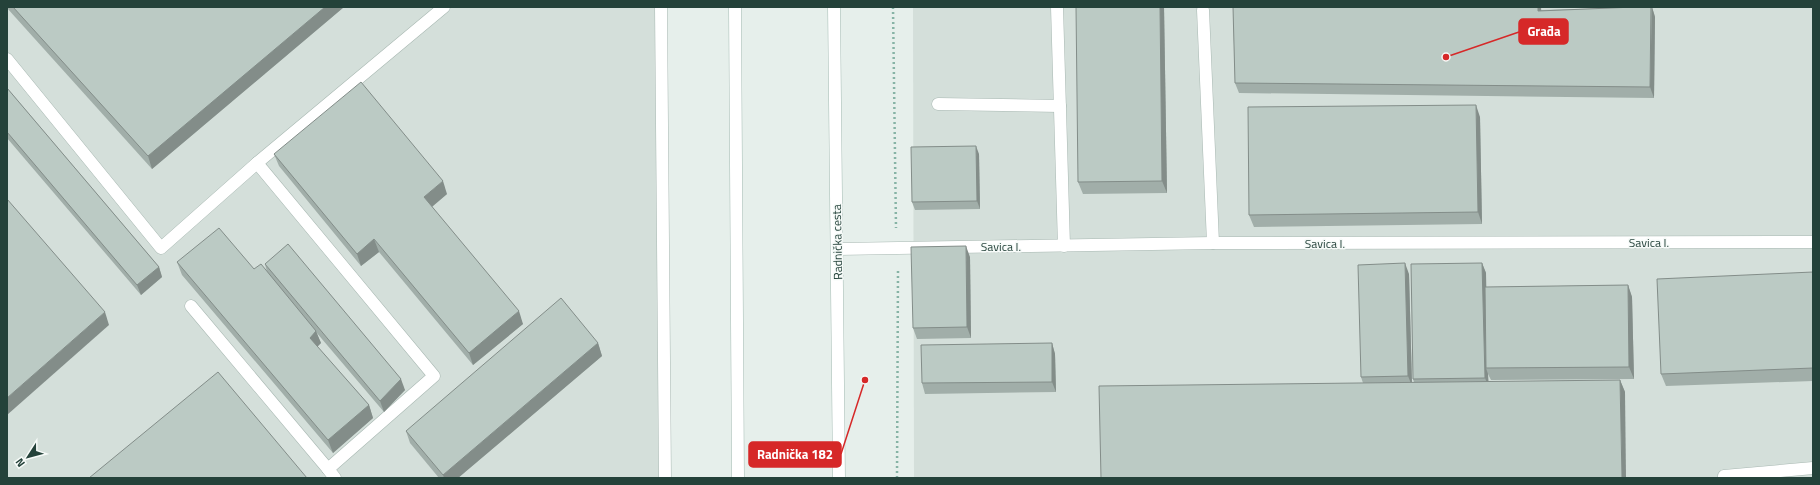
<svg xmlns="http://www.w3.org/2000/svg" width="1820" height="485" font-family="'Titillium Web',sans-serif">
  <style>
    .built { fill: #d4dfda }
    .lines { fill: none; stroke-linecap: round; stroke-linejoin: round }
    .service-casing { stroke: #a8b8b2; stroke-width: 13 }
    .minor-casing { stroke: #a8b8b2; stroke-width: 13 }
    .secondary-casing { stroke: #a4bbb3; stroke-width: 13 }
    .path { stroke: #86b3a5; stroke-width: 2.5; stroke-dasharray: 2 3; stroke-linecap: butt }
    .service { stroke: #fff; stroke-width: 12 }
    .minor { stroke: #fff; stroke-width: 12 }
    .secondary { stroke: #fff; stroke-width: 12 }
    .wall { fill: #a1aea9 }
    .shaded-wall { fill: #838d89 }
    .building { fill: #bbcac4; stroke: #838d89 }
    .labels { text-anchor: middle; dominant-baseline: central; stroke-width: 3; stroke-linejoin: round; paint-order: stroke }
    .street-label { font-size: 12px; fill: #24423a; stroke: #f7fbf9 }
    .leader { fill: none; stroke: #d62828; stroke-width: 1.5 }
    .callout-dot { fill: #d62828; stroke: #f7fbf9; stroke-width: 1.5 }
    .callout { fill: #d62828; stroke: #d62828; stroke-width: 1.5 }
    .callout-label { font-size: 13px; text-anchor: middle; font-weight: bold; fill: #fff }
  </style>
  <rect width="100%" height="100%" fill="#e6efeb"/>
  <g class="built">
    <path d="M7,7H656L659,478H7Z"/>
    <path d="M913,7H1813V478H914Z"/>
  </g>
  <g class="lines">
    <g class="service-casing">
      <g id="service">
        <path d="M1057,7L1064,246"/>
        <path d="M1203,10L1213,243"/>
        <path d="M7,59L161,248L257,163L444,7"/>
        <path d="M938,104L1060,106"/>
        <path d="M257,163L434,376L328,469L335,478"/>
        <path d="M838,249L1213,243L1813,242"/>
        <path d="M191,306L328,469"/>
        <path d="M1724,478V476L1813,468"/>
      </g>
    </g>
    <g class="minor-casing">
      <path id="minor" d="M661,7L665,478"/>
    </g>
    <g class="secondary-casing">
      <g id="secondary">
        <path d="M735,7L738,478"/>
        <path d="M834,7L839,478"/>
      </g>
    </g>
    <g class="path">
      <path d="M893,7L896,228"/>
      <path d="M897,478L898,269"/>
    </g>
    <use href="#service" class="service"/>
    <use href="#minor" class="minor"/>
    <use href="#secondary" class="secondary"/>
  </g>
  <g class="wall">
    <path d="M7,7H344L152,169L7,8Z"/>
    <path d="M1164,7L1167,193L1083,194L1078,182Z"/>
    <path d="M1233,7H1541V10L1652,7L1655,17L1654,98L1239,93L1235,83Z"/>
    <path d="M7,88L159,267L162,277L141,295L7,138Z"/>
    <path d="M1480,117L1482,224L1254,227L1249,215Z"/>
    <path d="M274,154L447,194L432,207L523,324L473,365L379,252L361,266L279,166Z"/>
    <path d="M979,154L980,209L915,210L912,202Z"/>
    <path d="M970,257L971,338L917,339L913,328Z"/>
    <path d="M177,262L254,269L267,272L265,264L405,390L384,412L316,332L321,343L317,347L369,405L373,418L333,453L182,275Z"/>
    <path d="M1482,263L1486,273V287L1628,285L1632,297L1634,379L1491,380L1488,374V382L1620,380L1625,392L1363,383L1361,377L1409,274L1412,382H1414L1413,379Z"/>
    <path d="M1813,272V381L1666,386L1661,374Z"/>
    <path d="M598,343L602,356L458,478H439L410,443L406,431Z"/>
    <path d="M1052,343L1055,354L1056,392L925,394L922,383Z"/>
  </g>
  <g class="shaded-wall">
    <path d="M325,7H344L152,169L148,156Z"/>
    <path d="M1160,7H1164L1167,193L1162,181Z"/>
    <path d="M1538,7H1541L1542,21L1538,11Z"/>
    <path d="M1652,7L1655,17L1654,98L1650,87Z"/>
    <path d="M1476,105L1480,117L1482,224L1478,212Z"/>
    <path d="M976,146L979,154L980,209L977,201Z"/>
    <path d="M443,181L447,194L428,210L424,197Z"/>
    <path d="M374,239L379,252L361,266L357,254Z"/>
    <path d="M966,246L970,257L971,338L967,327Z"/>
    <path d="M1405,263L1409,274L1412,386L1408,376Z"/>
    <path d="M1482,263L1486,273L1488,368H1486L1488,374L1489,388L1485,378Z"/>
    <path d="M159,267L162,277L141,295L137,285Z"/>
    <path d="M1628,285L1632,297L1634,379L1629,367Z"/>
    <path d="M519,311L523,324L473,365L469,353Z"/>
    <path d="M105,312L109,325L7,415V398Z"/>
    <path d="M316,331L321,343L314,350L310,338Z"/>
    <path d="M598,343L602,356L458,478H444L443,475Z"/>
    <path d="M1052,343L1055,354L1056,392L1052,382Z"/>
    <path d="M401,379L405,390L384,412L380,401Z"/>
    <path d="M1620,380L1625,392L1626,478H1622Z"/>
    <path d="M369,405L373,418L333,453L328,440Z"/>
  </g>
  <g class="building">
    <path d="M13,7H325L148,156Z"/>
    <path d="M1076,7H1160L1162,181L1078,182Z"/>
    <path d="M1233,7H1538V11L1635,7H1651L1650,87L1235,83Z"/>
    <path d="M361,82L443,181L424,197L519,311L469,353L374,239L357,254L274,154Z"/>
    <path d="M7,88L159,267L137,285L7,132Z"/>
    <path d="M1476,105L1478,212L1249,215L1248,107Z"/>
    <path d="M976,146L977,201L912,202L911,147Z"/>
    <path d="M7,199L105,312L7,398Z"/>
    <path d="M219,228L254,269L261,264L316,331L310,338L369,405L328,440L177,262Z"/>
    <path d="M288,244L401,379L380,401L265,264Z"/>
    <path d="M966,246L967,327L913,328L911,247Z"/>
    <path d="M1405,263L1408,376L1361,377L1358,265Z"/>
    <path d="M1482,263L1485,378L1413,379L1411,264Z"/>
    <path d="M1813,272V368L1661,374L1657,279Z"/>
    <path d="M1628,285L1629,367L1486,368L1485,287Z"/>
    <path d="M561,298L598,343L443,475L406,431Z"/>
    <path d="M1052,343V382L922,383L921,345Z"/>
    <path d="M218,372L307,478H89Z"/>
    <path d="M1620,380L1622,478H1101L1099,386Z"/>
  </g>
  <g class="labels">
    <g class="street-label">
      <text transform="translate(837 242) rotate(-91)">Radnička cesta</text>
      <text x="1649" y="242">Savica I.</text>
      <text x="1325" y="243">Savica I.</text>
      <text x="1001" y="246">Savica I.</text>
    </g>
  </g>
  <path class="leader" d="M1446 57L1519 32M865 380L841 454"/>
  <g class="callout-dot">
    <circle cx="1446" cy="57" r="4"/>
    <circle cx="865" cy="380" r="4"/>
  </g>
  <g class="callout">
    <rect x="1519" y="19" width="49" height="25" rx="4"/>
    <rect x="749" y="442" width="92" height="25" rx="4"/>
  </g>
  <g class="callout-label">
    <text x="1544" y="36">Građa</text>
    <text x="795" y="459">Radnička 182</text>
  </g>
  <rect width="1820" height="485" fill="none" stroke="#24423a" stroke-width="16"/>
  <g transform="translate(28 457) rotate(234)" stroke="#f7fbf9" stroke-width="3" paint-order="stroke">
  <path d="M0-3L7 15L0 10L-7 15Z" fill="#24423a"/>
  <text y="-6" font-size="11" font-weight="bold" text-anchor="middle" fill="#24423a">N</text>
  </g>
</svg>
